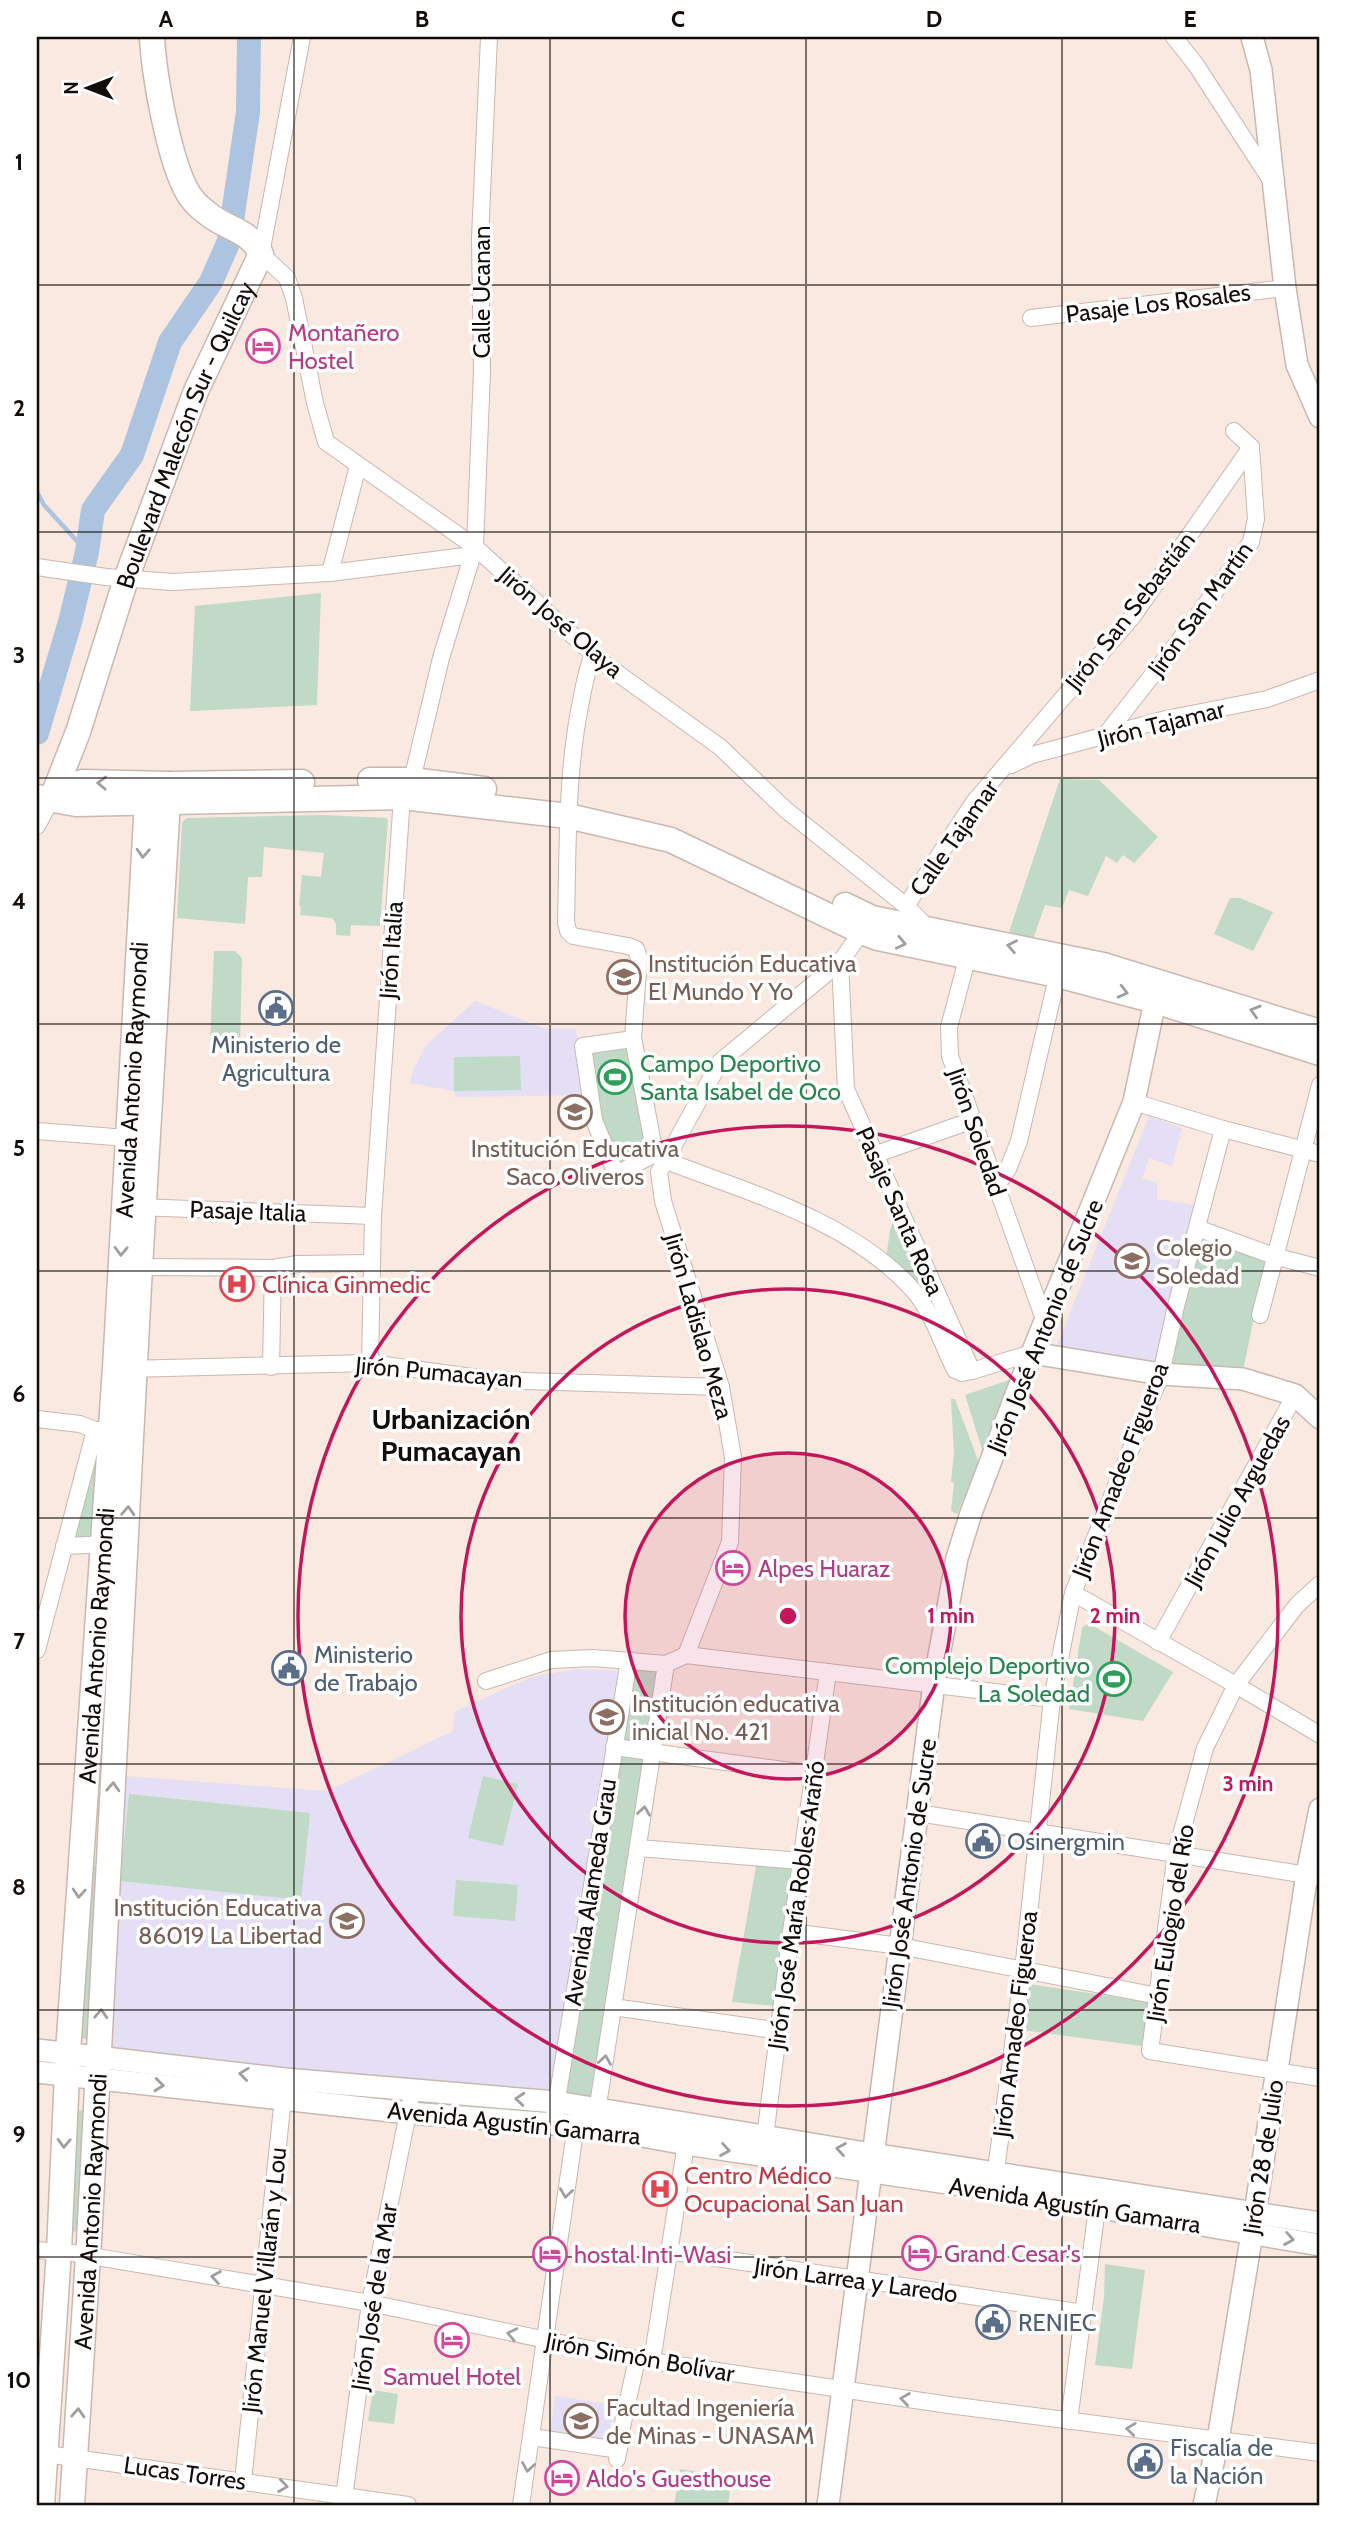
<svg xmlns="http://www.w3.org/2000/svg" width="1357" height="2542" font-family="Cabin,sans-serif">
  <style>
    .education { fill: #e4dff5 }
    .green { fill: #c1d9c7 }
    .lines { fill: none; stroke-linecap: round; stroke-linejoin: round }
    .stream { stroke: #acc4e0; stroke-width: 4.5 }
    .river { stroke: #acc4e0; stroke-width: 24 }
    .street-casing { stroke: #c8b8b0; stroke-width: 18 }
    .secondary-casing { stroke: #c8b8b0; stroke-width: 24 }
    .primary-casing { stroke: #c8b8b0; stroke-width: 27 }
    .street { stroke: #fff; stroke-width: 16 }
    .secondary { stroke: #fff; stroke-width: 21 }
    .primary { stroke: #fff; stroke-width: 24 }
    .oneway { stroke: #a19e9d }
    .grid { fill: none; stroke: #130d0a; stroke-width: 2; stroke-opacity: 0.55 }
    .ring { fill: none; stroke: #c2185b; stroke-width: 3.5 }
    .labels { text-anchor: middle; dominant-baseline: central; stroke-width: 7; stroke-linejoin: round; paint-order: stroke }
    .street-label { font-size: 24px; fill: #130d0a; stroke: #fff }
    .hotel-label { font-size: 24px; fill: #b23c85; stroke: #fff; text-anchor: start }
    .education-label { font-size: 24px; fill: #785e54; stroke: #fff; text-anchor: start }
    .service-label { font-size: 24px; fill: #4e5e75; stroke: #fff; text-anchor: start }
    .leisure-label { font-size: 24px; fill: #27864d; stroke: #fff; text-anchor: start }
    .health-label { font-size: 24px; fill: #be3a42; stroke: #fff; text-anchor: start }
    .quarter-label { font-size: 28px; font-weight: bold; fill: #130d0a; stroke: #fff }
    .centre { fill: #c2185b; stroke: #fff; stroke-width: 3.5 }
    .ring-label { font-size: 21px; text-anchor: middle; font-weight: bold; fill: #c2185b; stroke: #fff; stroke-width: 7; stroke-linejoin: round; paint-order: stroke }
    .neatline { fill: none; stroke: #130d0a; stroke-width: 2.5 }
    .grid-label { font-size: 23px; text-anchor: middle; font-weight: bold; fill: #130d0a }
  </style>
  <rect width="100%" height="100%" fill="#f9e9e0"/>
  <g class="education">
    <path d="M475,1001L545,1029H576L587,1095L455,1097L454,1091L410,1083L413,1070L426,1045Z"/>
    <path d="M1149,1116L1182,1128L1172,1166L1149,1158L1142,1179L1157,1182V1199L1195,1205L1156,1361L1058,1351L1057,1345Z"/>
    <path d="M576,1669L621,1671L550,2094L106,2051L124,1776L328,1791L453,1731L454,1712L531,1677Z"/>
    <path d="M555,2396L614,2405L607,2447L549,2438Z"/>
  </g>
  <g class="green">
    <path d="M321,593L317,705L190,711L195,606Z"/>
    <path d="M1060,779L1099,780L1158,837L1134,863L1123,855L1117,863L1106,856L1088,896L1069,890L1062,908L1045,905L1032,942L1008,935Z"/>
    <path d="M324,815L386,818L388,820L380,926L351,925L350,936L336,935V924L332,918L300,915L301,906H299L302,875L321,877L324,853L264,847L262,877H248L245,924L177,918L182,822L187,818Z"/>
    <path d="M1230,898H1240L1273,912L1253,951L1214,934Z"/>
    <path d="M214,951H235L242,958L240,1048L216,1047V1043L210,1042Z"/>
    <path d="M627,1043L647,1151L616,1164L596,1108L601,1106L590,1050Z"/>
    <path d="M520,1056L521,1090L454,1091V1057Z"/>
    <path d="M893,1222H896L928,1289L926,1294H923L886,1259L890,1230Z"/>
    <path d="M1207,1243L1266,1259L1242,1376L1167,1363L1197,1246Z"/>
    <path d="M1018,1377L985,1459L965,1395Z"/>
    <path d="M951,1399H955L979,1463L957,1514L951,1511L954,1483L951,1481L954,1454Z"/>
    <path d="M101,1445L99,1539L74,1538Z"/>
    <path d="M1088,1623L1173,1672L1143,1721L1069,1709L1082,1628Z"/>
    <path d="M631,1663L662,1668L648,1748L620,1745Z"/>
    <path d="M620,1754L644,1759L591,2099L565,2094Z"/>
    <path d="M483,1776L518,1784L503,1846L468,1838Z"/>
    <path d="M129,1794L310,1813L301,1900L120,1881Z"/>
    <path d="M757,1861L794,1863L776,2006L732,2002Z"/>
    <path d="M87,1866H98L89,2039L77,2038Z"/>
    <path d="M456,1880L518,1885L515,1921L453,1916Z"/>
    <path d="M1029,1984L1149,2002L1142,2046L1021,2030Z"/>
    <path d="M73,2110L91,2111L84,2233L66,2230Z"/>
    <path d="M1105,2264L1145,2270L1132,2369L1095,2365L1104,2297Z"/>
    <path d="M373,2390L398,2394L394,2424L368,2421Z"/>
    <path d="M680,2469L732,2477L728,2505H674Z"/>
  </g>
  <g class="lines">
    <path class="stream" d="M37,492L44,505L87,552"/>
    <path class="river" d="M37,733L70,622L87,552L93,510L132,455L170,342L211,282L229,241L248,112L249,37"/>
    <g class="street-casing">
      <g id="street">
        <path d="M302,37L261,254L287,278L294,298L315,403L326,442L475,547L602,662L720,747L786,810L906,906L928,928"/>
        <path d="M1174,37L1196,65L1272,182"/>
        <path d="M1031,318L1285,288"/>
        <path d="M37,567L106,577L173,582L330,573L473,555"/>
        <path d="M330,573L358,466"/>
        <path d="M593,654C587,669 584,685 581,701C566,774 568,848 566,922L568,931L573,936L628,946L636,949L639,958L633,1038L655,1154"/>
        <path d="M1103,738L1176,645L1251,542L1256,519L1251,447L1234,431"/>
        <path d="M1011,765L1032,755L1166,719L1267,699L1320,680"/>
        <path d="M37,826L52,798"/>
        <path d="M906,906L974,802L1133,616L1251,447"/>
        <path d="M970,948L949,1027L950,1056L1045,1322"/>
        <path d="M840,962L846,1089L972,1371"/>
        <path d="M633,1039L583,1046L594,1120L616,1174L655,1154L664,1160C749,1193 850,1220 913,1290C933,1313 942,1344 955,1370L962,1373L972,1371L1032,1353"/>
        <path d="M1134,1102L1223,1129L1320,1154"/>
        <path d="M37,1131L127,1138"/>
        <path d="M874,1155L973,1120"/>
        <path d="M996,1187L1008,1169L1019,1141L1059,969"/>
        <path d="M137,1207L373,1216"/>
        <path d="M1197,1228L1274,1256L1320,1268"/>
        <path d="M140,1267L273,1268L298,1264L370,1263"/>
        <path d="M1260,1315L1320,1085"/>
        <path d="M370,1363L373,1216L402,797L412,780L441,658L475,547L482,371L480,238L489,37"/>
        <path d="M271,1367L273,1268"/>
        <path d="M126,1369L370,1363L494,1380L721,1387"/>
        <path d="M37,1419L80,1424L95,1430"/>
        <path d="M64,1546L111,1544"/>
        <path d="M1320,1584L1297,1605L1236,1685L1205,1748L1176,1853L1150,2051L1320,2078"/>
        <path d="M1073,1593L1236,1685L1320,1735"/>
        <path d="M1158,1642L1295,1395"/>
        <path d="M37,1650L95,1430H117"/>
        <path d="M686,1655L730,1542L733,1457L721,1387L663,1201L659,1172L720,1062L840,962L866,926"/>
        <path d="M486,1681L551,1660L593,1658L666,1664L686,1655L1052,1699"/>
        <path d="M614,1747L814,1774"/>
        <path d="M918,1813L1320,1877"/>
        <path d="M638,1848L801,1861"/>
        <path d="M791,1932L900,1946L1158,1996"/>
        <path d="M613,2007L780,2031"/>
        <path d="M596,2118L666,1664"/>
        <path d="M553,2124L629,1660"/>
        <path d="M765,2137L791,1932L828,1672"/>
        <path d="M994,2184L1023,1971L1052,1699L1073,1593L1161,1374L1176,1306L1223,1129"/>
        <path d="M37,2250L73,2253L370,2303L637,2359L949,2405L1320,2453"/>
        <path d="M669,2251L1084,2313"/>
        <path d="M652,2361L686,2144"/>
        <path d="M1069,2421L1097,2208"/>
        <path d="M532,2437L619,2450"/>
        <path d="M39,2453L408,2505"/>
        <path d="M617,2459L622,2427L637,2359"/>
        <path d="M243,2481L284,2088"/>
        <path d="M343,2505L370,2303L410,2103"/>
        <path d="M521,2505L576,2125"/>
      </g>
    </g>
    <g class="secondary-casing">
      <g id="secondary">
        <path d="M1252,37L1261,70L1285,288L1297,365L1320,417"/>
        <path d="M1032,1353L1161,1374L1243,1379L1295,1395L1320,1418"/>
        <path d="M37,2050L285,2079L556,2102L872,2154L1320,2223"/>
        <path d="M37,2072L409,2113L594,2127L686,2144L994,2190L1320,2245"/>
        <path d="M828,2505L934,1683L957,1558L971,1513L1032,1353L1134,1102L1155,1001L1161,989"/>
        <path d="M1204,2505L1218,2440L1252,2233L1307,1874L1320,1809"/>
      </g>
    </g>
    <g class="primary-casing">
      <g id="primary">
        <path d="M370,780H412L484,789"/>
        <path d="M37,797L76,804L402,797L568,816L671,840L862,932L878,938L1057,975L1155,1001L1320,1053"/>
        <path d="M52,798L66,788L82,782L169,784L302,782"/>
        <path id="s1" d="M52,798L78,732L126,579L196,391L261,254C251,230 225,229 207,213C200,208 192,200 188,193C169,161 154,75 152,37"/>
        <path d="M845,905L872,918L1103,965L1320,1032"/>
        <path id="s2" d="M42,2505L59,2251L68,2052L115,1368L148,784"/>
        <path id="s3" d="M72,2505L89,2241L140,1267L169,784"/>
      </g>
    </g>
    <use href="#street" class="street"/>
    <use href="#secondary" class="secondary"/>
    <use href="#primary" class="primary"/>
  </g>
  <defs><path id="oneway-chevron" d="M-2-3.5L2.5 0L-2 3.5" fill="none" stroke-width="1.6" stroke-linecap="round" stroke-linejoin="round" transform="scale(1.75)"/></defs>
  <g class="oneway">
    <use href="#oneway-chevron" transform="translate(102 783) rotate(-178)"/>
    <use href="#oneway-chevron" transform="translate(143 853) rotate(93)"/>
    <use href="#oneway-chevron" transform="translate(901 943) rotate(12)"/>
    <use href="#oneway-chevron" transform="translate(1012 946) rotate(-169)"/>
    <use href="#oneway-chevron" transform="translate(1123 992) rotate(14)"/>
    <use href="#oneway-chevron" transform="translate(1255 1011) rotate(-163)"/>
    <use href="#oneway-chevron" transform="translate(121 1251) rotate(92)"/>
    <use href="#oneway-chevron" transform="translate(128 1511) rotate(-87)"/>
    <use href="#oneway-chevron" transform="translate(113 1787) rotate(-87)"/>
    <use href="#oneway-chevron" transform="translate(644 1811) rotate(-82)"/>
    <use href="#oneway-chevron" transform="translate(79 1893) rotate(94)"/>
    <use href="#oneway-chevron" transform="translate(101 2014) rotate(-87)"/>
    <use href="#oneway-chevron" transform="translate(605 2060) rotate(-81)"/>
    <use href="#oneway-chevron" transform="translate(244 2074) rotate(-173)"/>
    <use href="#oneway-chevron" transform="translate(159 2085) rotate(6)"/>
    <use href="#oneway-chevron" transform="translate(520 2099) rotate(-175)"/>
    <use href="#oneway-chevron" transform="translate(64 2143) rotate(92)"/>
    <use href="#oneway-chevron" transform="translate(841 2149) rotate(-171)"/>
    <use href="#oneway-chevron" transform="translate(725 2150) rotate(9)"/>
    <use href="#oneway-chevron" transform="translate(566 2193) rotate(98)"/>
    <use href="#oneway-chevron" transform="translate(1289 2239) rotate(10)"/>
    <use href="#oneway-chevron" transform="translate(216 2277) rotate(-170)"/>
    <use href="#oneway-chevron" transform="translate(512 2334) rotate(-168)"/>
    <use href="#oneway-chevron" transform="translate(905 2399) rotate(-172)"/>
    <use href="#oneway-chevron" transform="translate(78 2413) rotate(-87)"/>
    <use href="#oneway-chevron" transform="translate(1131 2429) rotate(-173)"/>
    <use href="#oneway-chevron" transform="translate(528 2467) rotate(99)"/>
    <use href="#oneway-chevron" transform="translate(283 2486) rotate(8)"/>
  </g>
  <path class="grid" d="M294,37V2505M550,37V2505M806,37V2505M1062,37V2505M37,285H1320M37,532H1320M37,778H1320M37,1024H1320M37,1271H1320M37,1518H1320M37,1764H1320M37,2010H1320M37,2257H1320"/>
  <circle cx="788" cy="1616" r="163" fill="#c2185b" fill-opacity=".12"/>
  <g class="ring">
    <circle cx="788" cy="1616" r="163"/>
    <circle cx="788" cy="1616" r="327"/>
    <circle cx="788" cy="1616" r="490"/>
  </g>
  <defs>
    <g id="hotel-ring" transform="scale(1.75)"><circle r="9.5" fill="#fff" stroke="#d1479c" stroke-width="1.5"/><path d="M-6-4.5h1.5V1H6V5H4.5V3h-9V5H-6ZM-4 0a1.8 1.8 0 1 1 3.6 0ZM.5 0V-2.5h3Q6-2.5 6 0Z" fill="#d1479c"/></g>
    <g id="school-ring" transform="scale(1.75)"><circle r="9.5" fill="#fff" stroke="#8d6e63" stroke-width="1.5"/><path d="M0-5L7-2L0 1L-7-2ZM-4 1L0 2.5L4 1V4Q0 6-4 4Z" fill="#8d6e63"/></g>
    <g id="civic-ring" transform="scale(1.75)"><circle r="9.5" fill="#fff" stroke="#5c6f8a" stroke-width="1.5"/><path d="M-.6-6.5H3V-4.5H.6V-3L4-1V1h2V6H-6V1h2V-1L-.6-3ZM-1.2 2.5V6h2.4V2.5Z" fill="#5c6f8a"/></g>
    <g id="stadium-ring" transform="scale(1.75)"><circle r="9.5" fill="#fff" stroke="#2e9e5b" stroke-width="1.5"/><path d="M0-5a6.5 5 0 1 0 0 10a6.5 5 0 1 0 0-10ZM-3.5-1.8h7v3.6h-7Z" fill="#2e9e5b"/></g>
    <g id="hospital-ring" transform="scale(1.75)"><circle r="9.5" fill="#fff" stroke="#e0444e" stroke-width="1.5"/><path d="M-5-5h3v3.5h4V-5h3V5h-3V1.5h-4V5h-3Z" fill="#e0444e"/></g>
    <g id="university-ring" transform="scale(1.75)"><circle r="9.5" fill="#fff" stroke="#8d6e63" stroke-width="1.5"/><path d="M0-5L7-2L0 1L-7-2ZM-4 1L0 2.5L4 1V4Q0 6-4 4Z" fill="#8d6e63"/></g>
  </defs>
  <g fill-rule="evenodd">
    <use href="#hotel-ring" x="263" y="346"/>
    <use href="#school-ring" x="624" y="977"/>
    <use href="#civic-ring" x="276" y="1008"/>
    <use href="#stadium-ring" x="615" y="1077"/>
    <use href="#school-ring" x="575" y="1112"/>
    <use href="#school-ring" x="1132" y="1261"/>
    <use href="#hospital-ring" x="237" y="1284"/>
    <use href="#hotel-ring" x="733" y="1568"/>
    <use href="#civic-ring" x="289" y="1668"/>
    <use href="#stadium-ring" x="1114" y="1679"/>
    <use href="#school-ring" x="607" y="1717"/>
    <use href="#civic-ring" x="983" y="1841"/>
    <use href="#school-ring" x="347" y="1921"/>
    <use href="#hospital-ring" x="660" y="2189"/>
    <use href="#hotel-ring" x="919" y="2253"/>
    <use href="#hotel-ring" x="550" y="2254"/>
    <use href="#civic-ring" x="993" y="2322"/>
    <use href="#hotel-ring" x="452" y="2340"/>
    <use href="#university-ring" x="581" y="2421"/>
    <use href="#civic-ring" x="1145" y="2461"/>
    <use href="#hotel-ring" x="562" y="2478"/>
  </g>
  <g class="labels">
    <g class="street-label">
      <text transform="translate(481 292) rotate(-90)">Calle Ucanan</text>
      <text transform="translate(1158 303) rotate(-7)">Pasaje Los Rosales</text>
      <text stroke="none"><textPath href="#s1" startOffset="387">Boulevard Malecón Sur - Quilcay</textPath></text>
      <text transform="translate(1200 609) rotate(-54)">Jirón San Martín</text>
      <text transform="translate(1130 611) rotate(-52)">Jirón San Sebastián</text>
      <text transform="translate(561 622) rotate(41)">Jirón José Olaya</text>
      <text transform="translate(1161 724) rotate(-14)">Jirón Tajamar</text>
      <text transform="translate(954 838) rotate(-55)">Calle Tajamar</text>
      <text transform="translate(391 950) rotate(-86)">Jirón Italia</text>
      <text stroke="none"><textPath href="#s2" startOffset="1428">Avenida Antonio Raymondi</textPath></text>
      <text transform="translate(977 1132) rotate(71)">Jirón Soledad</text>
      <text transform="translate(248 1211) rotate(2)">Pasaje Italia</text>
      <text transform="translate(900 1211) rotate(66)">Pasaje Santa Rosa</text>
      <text transform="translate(699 1326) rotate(74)">Jirón Ladislao Meza</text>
      <text transform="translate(1045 1326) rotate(-68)">Jirón José Antonio de Sucre</text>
      <text transform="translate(439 1372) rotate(5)">Jirón Pumacayan</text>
      <text transform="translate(1120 1470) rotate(-69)">Jirón Amadeo Figueroa</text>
      <text transform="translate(1237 1501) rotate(-61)">Jirón Julio Arguedas</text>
      <text stroke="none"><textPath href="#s2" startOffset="861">Avenida Antonio Raymondi</textPath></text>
      <text transform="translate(909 1873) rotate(-82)">Jirón José Antonio de Sucre</text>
      <text transform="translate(590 1892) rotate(-81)">Avenida Alameda Grau</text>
      <text transform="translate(796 1905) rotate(-82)">Jirón José María Robles Arañó</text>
      <text transform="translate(1170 1923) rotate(-81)">Jirón Eulogio del Río</text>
      <text transform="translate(1015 2024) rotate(-83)">Jirón Amadeo Figueroa</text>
      <text transform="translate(514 2123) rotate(6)">Avenida Agustín Gamarra</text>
      <text transform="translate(1263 2157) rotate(-81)">Jirón 28 de Julio</text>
      <text transform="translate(1075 2205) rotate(9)">Avenida Agustín Gamarra</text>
      <text stroke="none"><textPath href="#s3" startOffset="294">Avenida Antonio Raymondi</textPath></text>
      <text transform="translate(264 2280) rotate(-84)">Jirón Manuel Villarán y Lou</text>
      <text transform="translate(856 2280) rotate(8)">Jirón Larrea y Laredo</text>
      <text transform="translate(374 2297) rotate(-81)">Jirón José de la Mar</text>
      <text transform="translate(640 2357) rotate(10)">Jirón Simón Bolívar</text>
      <text transform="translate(185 2473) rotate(8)">Lucas Torres</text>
    </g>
    <g class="hotel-label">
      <text x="288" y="332">Montañero<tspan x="288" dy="28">Hostel</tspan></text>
      <text x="758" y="1568">Alpes Huaraz</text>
      <text x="944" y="2253">Grand Cesar's</text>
      <text x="574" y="2254">hostal Inti-Wasi</text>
      <text x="452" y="2376" text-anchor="middle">Samuel Hotel</text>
      <text x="586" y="2478">Aldo's Guesthouse</text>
    </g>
    <g class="education-label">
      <text x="648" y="963">Institución Educativa<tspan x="648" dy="28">El Mundo Y Yo</tspan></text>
      <text x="575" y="1148" text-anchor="middle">Institución Educativa<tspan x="575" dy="28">Saco Oliveros</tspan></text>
      <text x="1156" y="1247">Colegio<tspan x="1156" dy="28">Soledad</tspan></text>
      <text x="632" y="1703">Institución educativa<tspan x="632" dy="28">inicial No. 421</tspan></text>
      <text x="322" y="1907" text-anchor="end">Institución Educativa<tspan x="322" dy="28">86019 La Libertad</tspan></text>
      <text x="606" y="2407">Facultad Ingeniería<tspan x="606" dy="28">de Minas - UNASAM</tspan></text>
    </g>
    <g class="service-label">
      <text x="276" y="1044" text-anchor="middle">Ministerio de<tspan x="276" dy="28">Agricultura</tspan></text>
      <text x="314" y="1654">Ministerio<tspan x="314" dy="28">de Trabajo</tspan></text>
      <text x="1007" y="1841">Osinergmin</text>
      <text x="1018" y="2322">RENIEC</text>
      <text x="1170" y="2447">Fiscalía de<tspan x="1170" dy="28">la Nación</tspan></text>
    </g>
    <g class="leisure-label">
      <text x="640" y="1063">Campo Deportivo<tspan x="640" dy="28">Santa Isabel de Oco</tspan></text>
      <text x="1090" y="1665" text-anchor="end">Complejo Deportivo<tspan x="1090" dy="28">La Soledad</tspan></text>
    </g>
    <g class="health-label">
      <text x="262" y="1284">Clínica Ginmedic</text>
      <text x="684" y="2175">Centro Médico<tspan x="684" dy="28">Ocupacional San Juan</tspan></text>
    </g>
    <g class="quarter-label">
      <text x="451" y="1419">Urbanización<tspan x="451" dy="32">Pumacayan</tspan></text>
    </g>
  </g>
  <circle cx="788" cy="1616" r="10" class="centre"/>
  <g class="ring-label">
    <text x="951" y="1623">1 min</text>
    <text x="1115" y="1623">2 min</text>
    <text x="1248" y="1791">3 min</text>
  </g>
  <rect width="1357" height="2542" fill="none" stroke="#ffffff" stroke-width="77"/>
  <g transform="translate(88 88) rotate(270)" stroke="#ffffff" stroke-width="5" paint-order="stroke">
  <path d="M0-5L12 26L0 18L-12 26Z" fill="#130d0a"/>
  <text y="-10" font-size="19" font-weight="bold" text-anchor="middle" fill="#130d0a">N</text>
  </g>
  <rect x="38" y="38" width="1280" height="2466" class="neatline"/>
  <g class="grid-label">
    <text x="166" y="27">A</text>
    <text x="422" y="27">B</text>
    <text x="678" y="27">C</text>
    <text x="934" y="27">D</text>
    <text x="1190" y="27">E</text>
    <text x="19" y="170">1</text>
    <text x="19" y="416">2</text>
    <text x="19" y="663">3</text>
    <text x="19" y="909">4</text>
    <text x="19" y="1156">5</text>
    <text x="19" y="1402">6</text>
    <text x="19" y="1649">7</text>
    <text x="19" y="1895">8</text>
    <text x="19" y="2142">9</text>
    <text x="19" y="2388">10</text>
  </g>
</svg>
